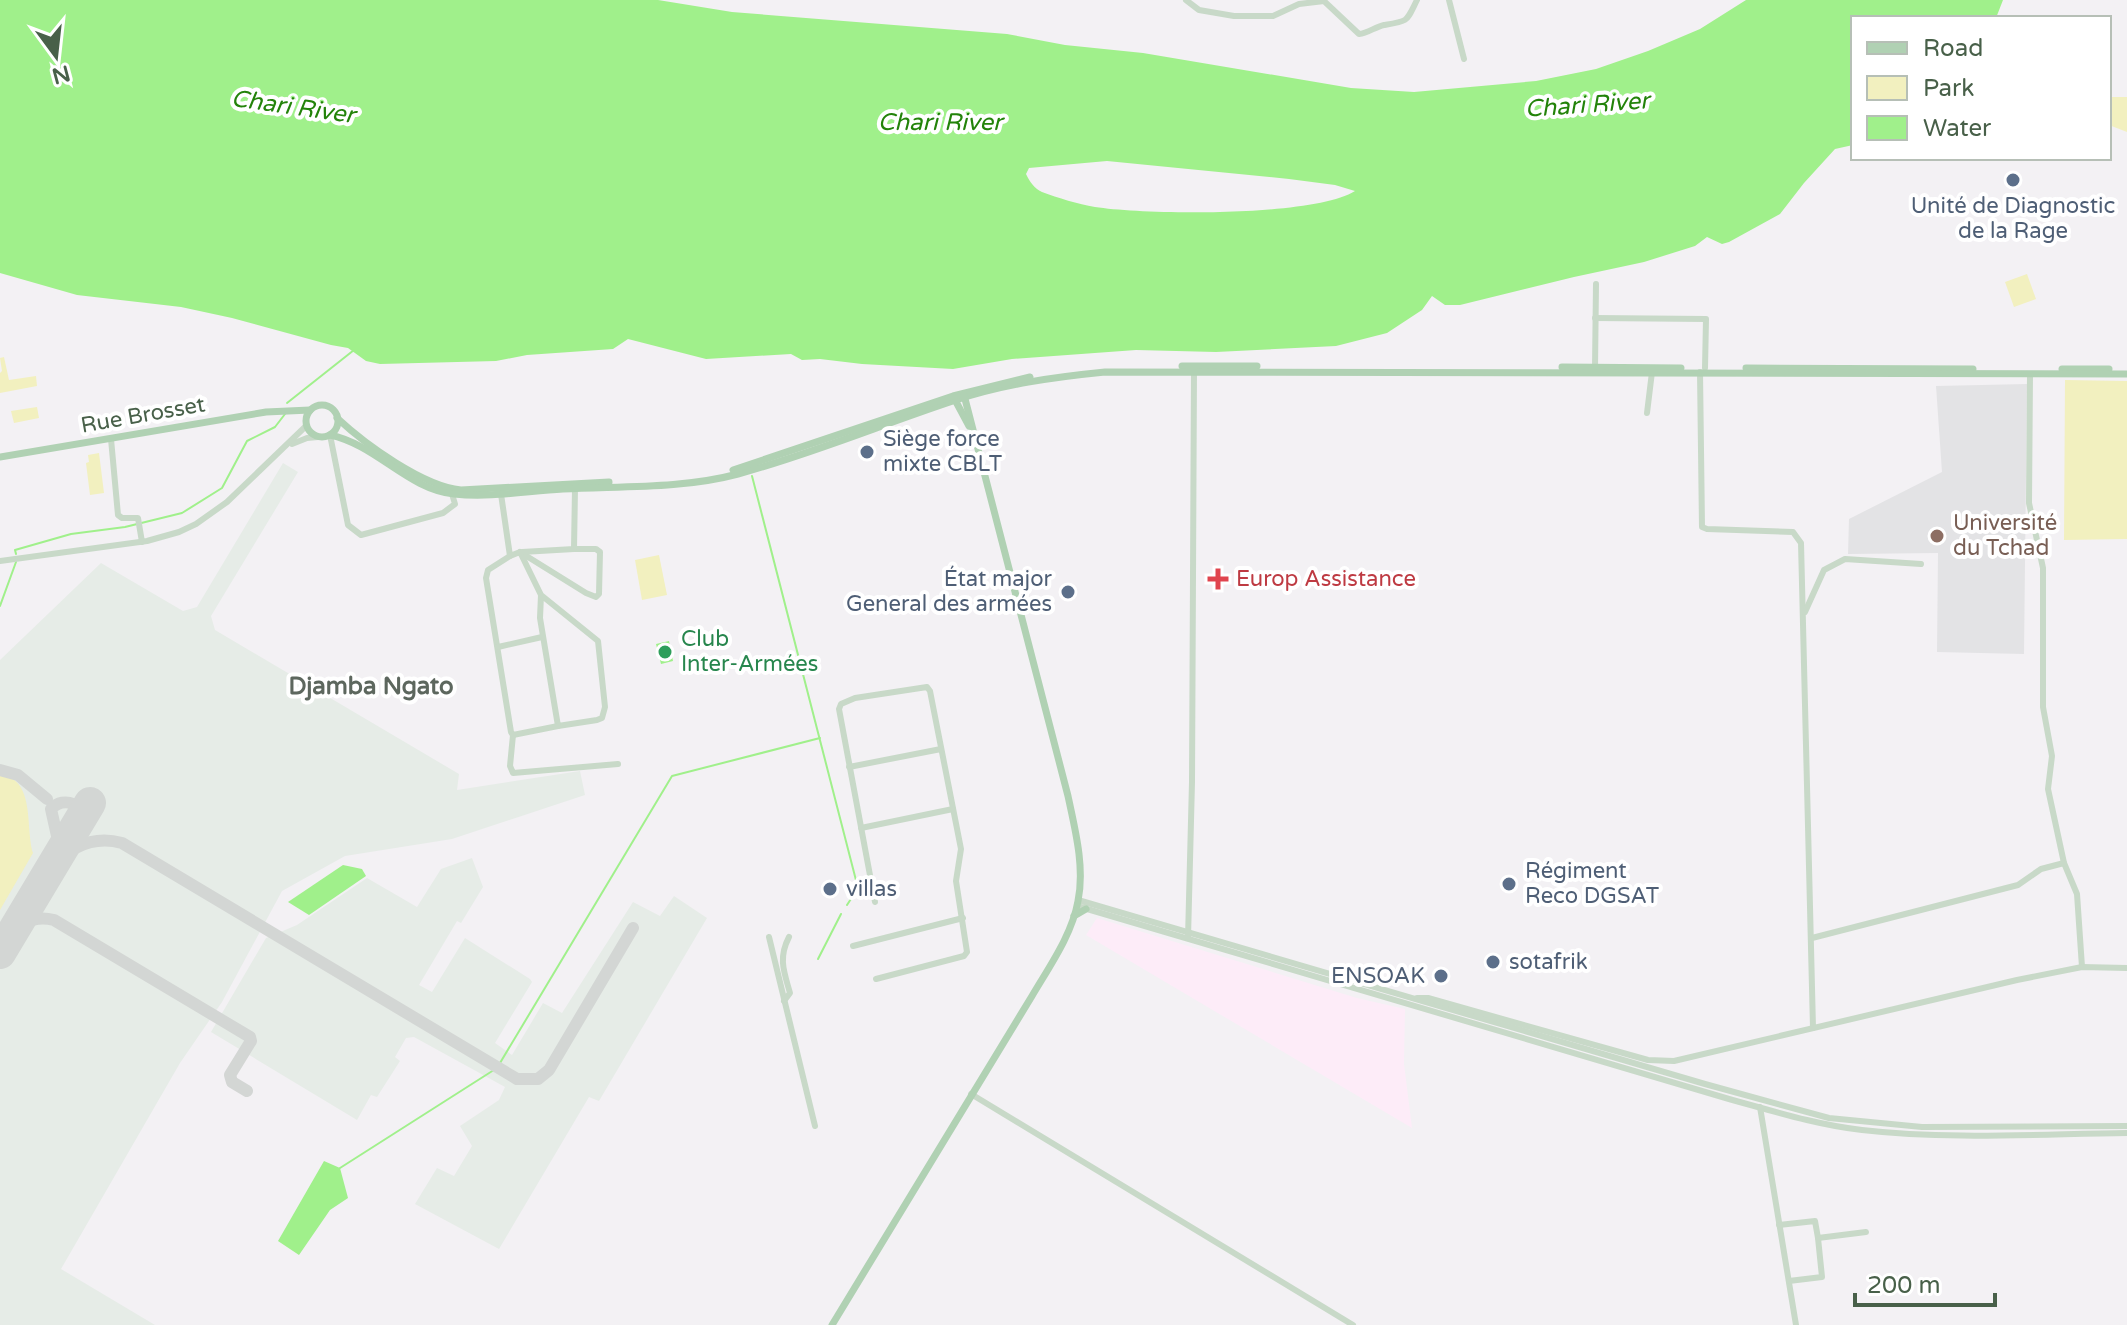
<svg xmlns="http://www.w3.org/2000/svg" width="2127" height="1325" font-family="'Varela Round',sans-serif">
  <style>
    .commercial { fill: #fdecf8 }
    .education { fill: #e3e3e5 }
    .airport { fill: #e6ece7 }
    .green { fill: #f2f0bf }
    .water { fill: #a0f08b; fill-rule: evenodd }
    .lines { fill: none; stroke-linecap: round; stroke-linejoin: round }
    .stream { stroke: #a0f08b; stroke-width: 2 }
    .taxiway { stroke: #d3d6d4; stroke-width: 12 }
    .runway { stroke: #d3d6d4; stroke-width: 32 }
    .minor { stroke: #c8d9c8; stroke-width: 6 }
    .major { stroke: #b0d1b3; stroke-width: 7 }
    .service-dot { fill: #5c6f8a; stroke: #fff; stroke-width: 3 }
    .education-dot { fill: #8d6e63; stroke: #fff; stroke-width: 3 }
    .health-dot { fill: #e0444e; stroke: #fff; stroke-width: 3 }
    .leisure-dot { fill: #2e9e5b; stroke: #fff; stroke-width: 3 }
    .labels { text-anchor: middle; dominant-baseline: central; stroke-width: 8; stroke-linejoin: round; paint-order: stroke }
    .service-label { font-size: 22px; fill: #4e5e75; stroke: #fff; text-anchor: start }
    .street-label { font-size: 22px; fill: #486049; stroke: #fff }
    .education-label { font-size: 22px; fill: #785e54; stroke: #fff; text-anchor: start }
    .health-label { font-size: 22px; fill: #be3a42; stroke: #fff; text-anchor: start }
    .leisure-label { font-size: 22px; fill: #27864d; stroke: #fff; text-anchor: start }
    .water-label { font-size: 24px; font-style: italic; fill: #23830a; stroke: #fff }
    .neighbourhood-label { font-size: 24px; font-weight: bold; fill: #5d675e; stroke: #fff }
  </style>
  <rect width="100%" height="100%" fill="#f3f1f4"/>
  <path class="commercial" d="M1097,918L1357,998L1405,1009L1404,1064L1412,1128L1086,935Z"/>
  <path class="education" d="M2027,384L2024,654L1937,652L1938,553L1848,554L1849,519L1942,472L1936,386Z"/>
  <g class="airport">
    <path d="M283,463L298,472L211,616L215,630L459,774L457,790L580,771L585,795L452,839L345,856L282,891L222,1002L180,1063L61,1269L155,1325H0V660L101,563L183,611L197,607Z"/>
    <path d="M472,858L483,887L461,923L457,921L419,985L432,992L465,938L530,979L532,982L495,1043L512,1055L543,1003L562,1013L633,902L660,916L674,896L707,918L599,1101L589,1097L499,1249L415,1204L437,1168L454,1176L472,1146L460,1126L499,1100L505,1087L414,1037L406,1038L395,1057L400,1061L377,1097L371,1095L357,1120L211,1032L266,938L297,925L367,878L417,907L441,869Z"/>
  </g>
  <g class="green">
    <path d="M2109,97H2127V132L2109,125Z"/>
    <path d="M2027,274L2036,299L2014,307L2005,282Z"/>
    <path d="M4,357L9,380L36,376L37,386L0,393V373L2,371L0,358Z"/>
    <path d="M2065,380L2127,381V539L2064,540Z"/>
    <path d="M37,407L39,418L14,423L11,411Z"/>
    <path d="M99,453L104,493L90,495L86,463L89,462L88,455Z"/>
    <path d="M659,555L667,595L642,600L635,560Z"/>
    <path d="M0,774C36,780 25,826 33,853L0,910Z"/>
  </g>
  <g class="water">
    <path d="M0,0H658L732,12L1007,34L1065,45L1143,53L1351,88L1414,92L1536,81L1596,69L1648,51L1700,29L1746,0H2003L1996,18H1853V145L1835,149L1804,183L1780,214L1729,242L1722,244L1707,237L1695,246L1644,262L1574,277L1460,305H1445L1432,296L1422,310L1387,333L1336,346L1216,352L1136,350L1012,359L953,369L862,364L820,359L802,360L791,354L706,359L628,339L613,349L527,355L496,361L380,364L366,361L348,348L331,345L232,318L181,307L77,295L0,273ZM1107,161L1289,179L1335,185L1355,191C1313,217 1147,215 1095,207C1078,204 1058,198 1042,192C1034,188 1030,182 1026,174L1029,168Z"/>
    <path d="M669,641L673,661L661,664L656,644Z"/>
    <path d="M343,865L362,869L366,876L309,915L288,902Z"/>
    <path d="M324,1161L340,1168L348,1198L330,1210L299,1255L278,1241Z"/>
  </g>
  <g class="lines">
    <g class="stream">
      <path d="M287,403L354,350"/>
      <path d="M752,476L858,888L847,905"/>
      <path d="M16,554L15,550L71,534L125,527L182,513L222,488L247,441L275,427L285,414"/>
      <path d="M0,606L16,562"/>
      <path d="M818,959L841,914"/>
      <path d="M340,1168L497,1068L672,776L820,738"/>
    </g>
    <g class="taxiway">
      <path d="M0,770L18,775L47,799"/>
      <path d="M65,844L78,840L87,823C84,805 65,795 51,809L59,845L51,868C70,847 93,835 122,843L517,1079H538L549,1070L633,928"/>
      <path d="M10,937C21,922 35,915 54,920L250,1037L251,1041L230,1075L232,1082L247,1091"/>
    </g>
    <path class="runway" d="M0,953L90,803"/>
    <g class="minor">
      <path d="M1186,0L1199,10L1234,16H1273L1299,4L1324,1L1359,34C1368,33 1375,27 1384,25C1409,21 1406,22 1417,0"/>
      <path d="M1449,0L1464,59"/>
      <path d="M1595,318L1706,319L1705,368"/>
      <path d="M1595,368L1596,284"/>
      <path d="M1700,372L1702,527L1707,529L1793,532L1801,543L1813,1028"/>
      <path d="M2030,374L2029,503L2043,568V707L2052,756L2048,789L2064,863L2077,894L2082,967"/>
      <path d="M1647,413L1652,372"/>
      <path d="M330,435L348,525L361,535L443,513L455,504L452,494"/>
      <path d="M111,439L118,515L122,518H138L142,542"/>
      <path d="M292,444L307,438L318,437"/>
      <path d="M501,494L510,556L520,552L541,595L598,641L605,707L602,718L597,720L558,726L540,618L541,595"/>
      <path d="M520,552L586,593L596,597L599,594L600,552L596,549H574"/>
      <path d="M522,552L574,549L575,489"/>
      <path d="M510,556L488,570L486,578L511,732L513,735L558,726"/>
      <path d="M0,561L147,541L179,532L196,524L227,502L306,426"/>
      <path d="M1805,612L1824,570L1845,559L1921,564"/>
      <path d="M498,647L542,637"/>
      <path d="M513,735L510,766L513,773L618,764"/>
      <path d="M849,767L941,749"/>
      <path d="M861,828L953,809"/>
      <path d="M1078,900L1705,1084L1829,1118L1922,1127L2127,1126"/>
      <path d="M875,902L839,709L841,704L855,698L927,687L930,691L961,849L956,881L967,952L964,956L876,979"/>
      <path d="M1077,906L1729,1099C1773,1111 1817,1125 1862,1130C1949,1140 2039,1134 2127,1133"/>
      <path d="M769,937L815,1126"/>
      <path d="M1188,938L1192,782L1194,370"/>
      <path d="M1812,938L2018,885L2041,869L2064,863"/>
      <path d="M853,946L963,918"/>
      <path d="M1417,998H1428L1648,1060L1674,1061L2017,980L2082,967L2127,968"/>
      <path d="M784,1001L790,993C784,972 778,958 789,937"/>
      <path d="M971,1094L1353,1325"/>
      <path d="M1760,1107L1796,1325"/>
      <path d="M1779,1225L1815,1221L1818,1238L1866,1232"/>
      <path d="M1789,1281L1822,1277L1818,1238"/>
    </g>
    <g class="major">
      <path d="M1182,366H1257"/>
      <path d="M1562,367L1681,368"/>
      <path d="M1746,368L1973,369"/>
      <path d="M2062,369H2109"/>
      <path d="M954,398L969,426"/>
      <circle cx="322" cy="421" r="16"/>
      <path d="M337,418C366,445 423,486 461,490L609,482"/>
      <path d="M330,435C377,445 407,489 454,494C490,498 527,491 563,489C620,486 682,489 738,474C812,454 883,424 956,400C1004,384 1055,377 1105,372L2127,374"/>
      <path d="M0,457L266,412L310,410"/>
      <path d="M733,470L953,396L1030,377"/>
      <path d="M1074,916L1086,909"/>
      <path d="M832,1325L1032,996C1049,967 1072,935 1078,901C1085,867 1075,829 1068,796L964,395"/>
    </g>
  </g>
  <g class="service-dot">
    <circle cx="2013" cy="180" r="8"/>
    <circle cx="867" cy="452" r="8"/>
    <circle cx="1068" cy="592" r="8"/>
    <circle cx="1509" cy="884" r="8"/>
    <circle cx="830" cy="889" r="8"/>
    <circle cx="1493" cy="962" r="8"/>
    <circle cx="1441" cy="976" r="8"/>
  </g>
  <circle class="education-dot" cx="1937" cy="536" r="8"/>
  <path class="health-dot" d="M1214 567h8v8h8v8h-8v8h-8v-8h-8v-8h8z"/>
  <circle class="leisure-dot" cx="665" cy="652" r="8"/>
  <g class="labels">
    <g class="service-label">
      <text x="2013" y="206" text-anchor="middle">Unité de Diagnostic<tspan x="2013" dy="25">de la Rage</tspan></text>
      <text x="883" y="439">Siège force<tspan x="883" dy="25">mixte CBLT</tspan></text>
      <text x="1052" y="579" text-anchor="end">État major<tspan x="1052" dy="25">General des armées</tspan></text>
      <text x="1525" y="871">Régiment<tspan x="1525" dy="25">Reco DGSAT</tspan></text>
      <text x="846" y="889">villas</text>
      <text x="1509" y="962">sotafrik</text>
      <text x="1425" y="976" text-anchor="end">ENSOAK</text>
    </g>
    <g class="street-label">
      <text transform="translate(143 415) rotate(-10)">Rue Brosset</text>
    </g>
    <g class="education-label">
      <text x="1953" y="523">Université<tspan x="1953" dy="25">du Tchad</tspan></text>
    </g>
    <g class="health-label">
      <text x="1236" y="579">Europ Assistance</text>
    </g>
    <g class="leisure-label">
      <text x="681" y="639">Club<tspan x="681" dy="25">Inter-Armées</tspan></text>
    </g>
    <g class="water-label">
      <text transform="translate(1587 105) rotate(-4)">Chari River</text>
      <text transform="translate(293 107) rotate(8)">Chari River</text>
      <text x="940" y="122">Chari River</text>
    </g>
    <g class="neighbourhood-label">
      <text x="371" y="686">Djamba Ngato</text>
    </g>
  </g>
  <rect x="1851" y="16" width="260" height="144" fill="#ffffff" stroke="#b6bfb6" stroke-width="2"/>
  <rect x="1867" y="42" width="40" height="12" fill="#b0d1b3" stroke="#b6bfb6" stroke-width="2"/>
  <text x="1923" y="56" font-size="24" fill="#486049">Road</text>
  <rect x="1867" y="76" width="40" height="24" fill="#f2f0bf" stroke="#b6bfb6" stroke-width="2"/>
  <text x="1923" y="96" font-size="24" fill="#486049">Park</text>
  <rect x="1867" y="116" width="40" height="24" fill="#a0f08b" stroke="#b6bfb6" stroke-width="2"/>
  <text x="1923" y="136" font-size="24" fill="#486049">Water</text>
  <g transform="translate(56 56) rotate(165)" stroke="#ffffff" stroke-width="6" paint-order="stroke">
  <path d="M0-6L14 30L0 20L-14 30Z" fill="#486049"/>
  <text y="-12" font-size="22" font-weight="bold" text-anchor="middle" fill="#486049">N</text>
  </g>
  <path d="M1855 1293v12h140v-12" fill="none" stroke="#486049" stroke-width="4"/>
  <text x="1867" y="1293" font-size="24" fill="#486049" stroke="#ffffff" stroke-width="6" paint-order="stroke">200 m</text>
</svg>
